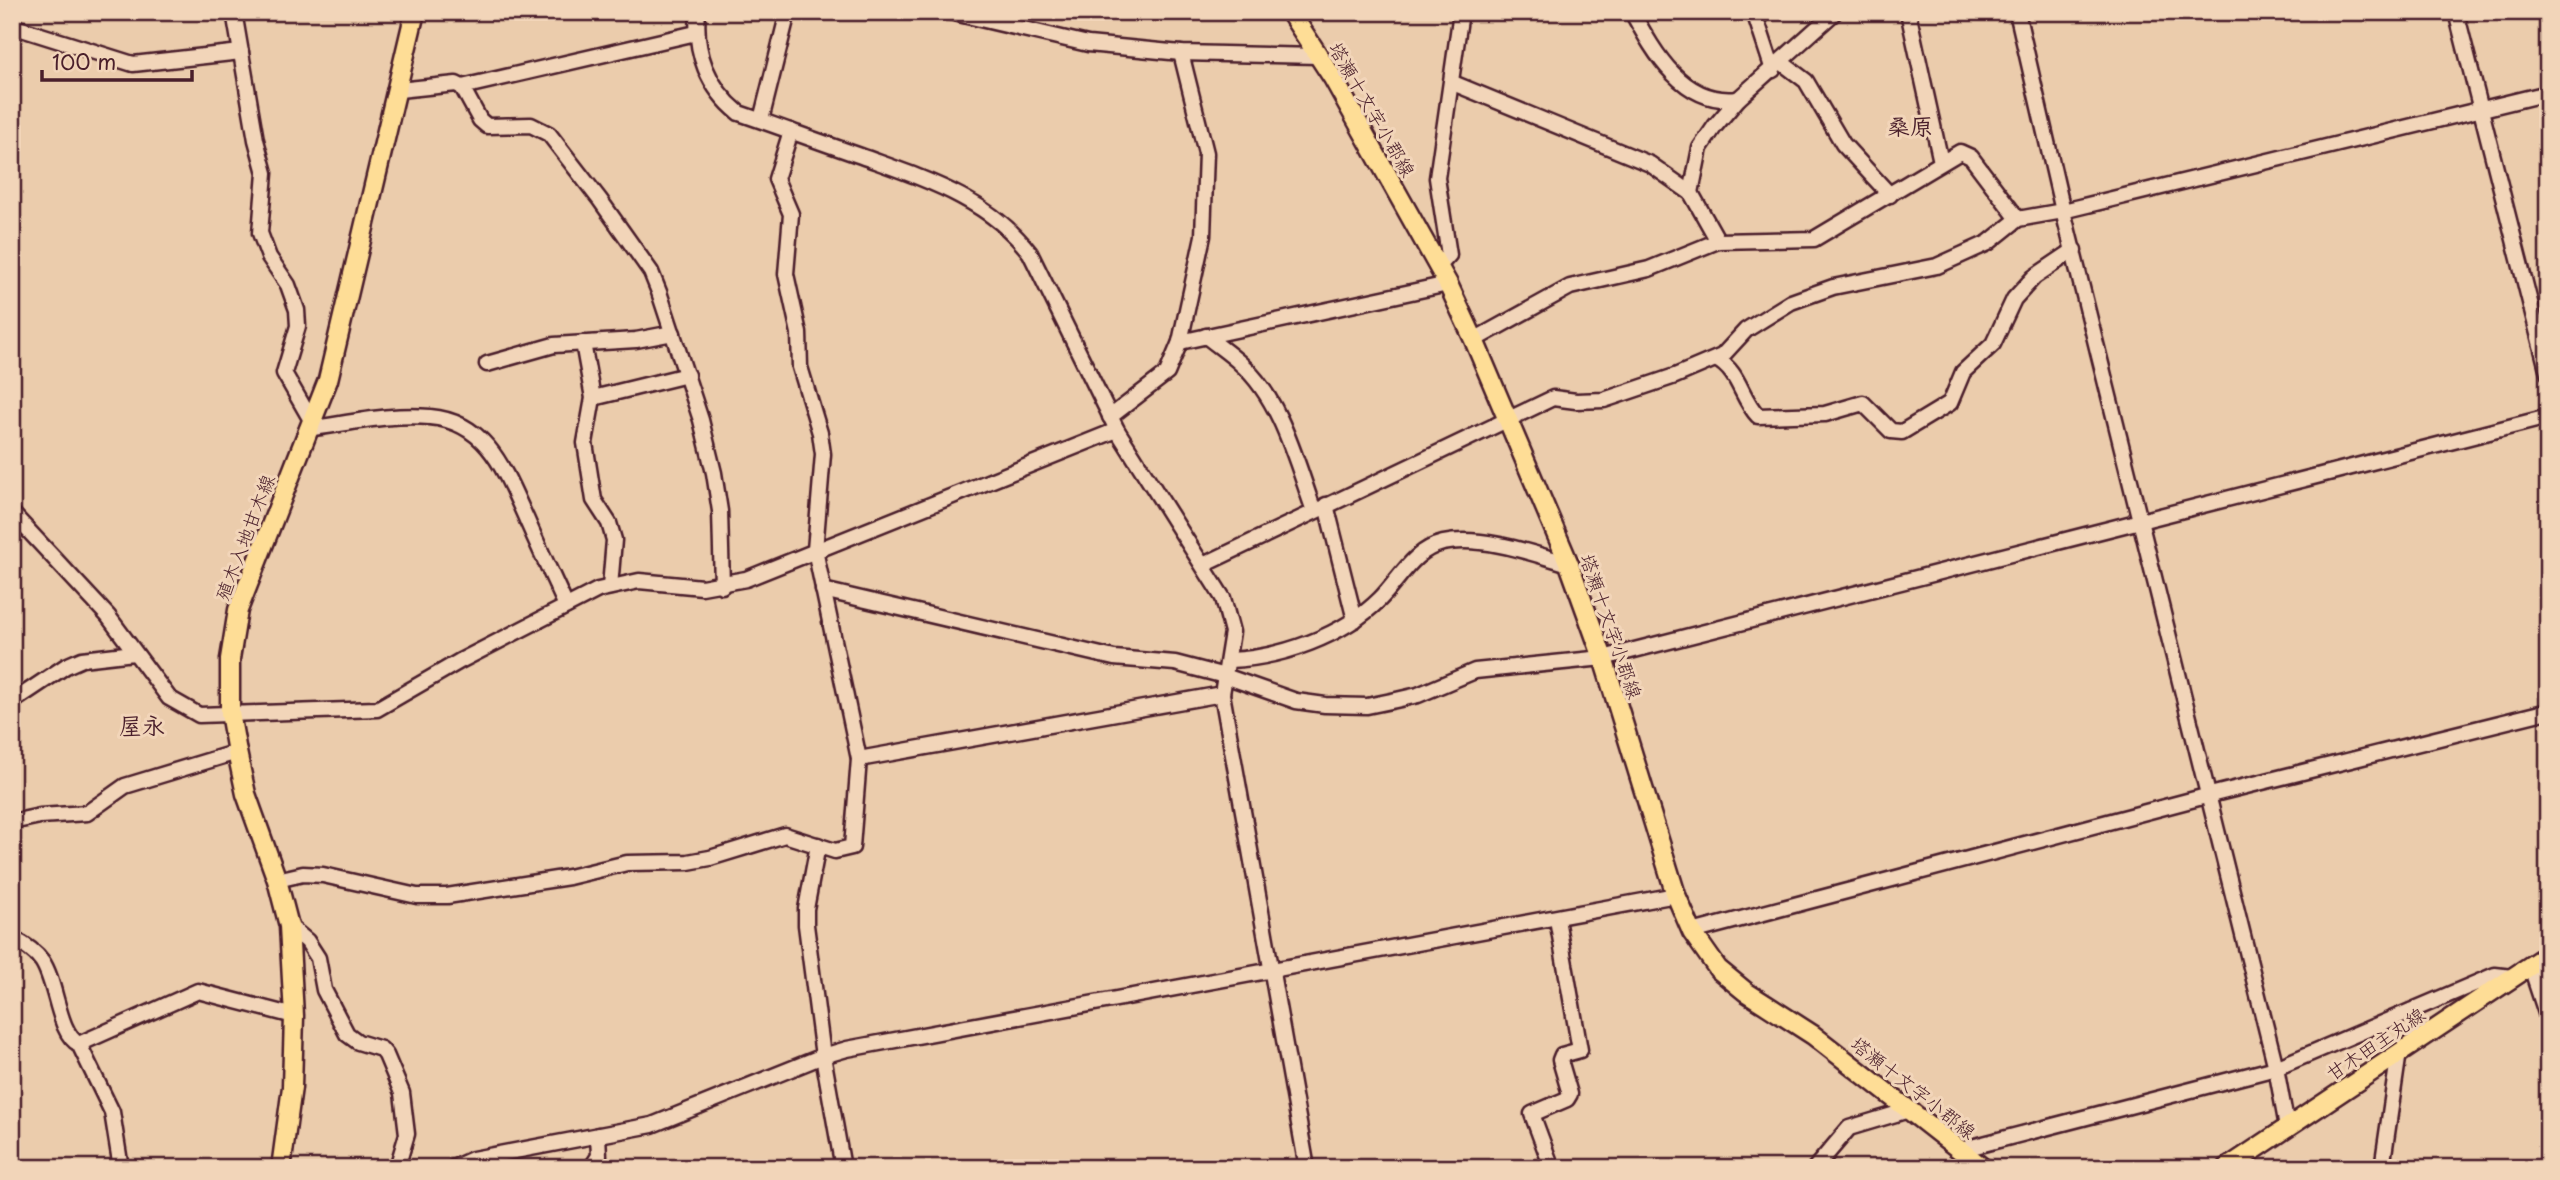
<svg xmlns="http://www.w3.org/2000/svg" width="2560" height="1180" font-family="'Playpen Sans','Klee One',sans-serif">
  <style>
    .lines { fill: none; stroke-linecap: round; stroke-linejoin: round }
    .stream { stroke: #7681a0; stroke-width: 2.5 }
    .minor-casing { stroke: #4a1f2b; stroke-width: 19 }
    .major-casing { stroke: #4a1f2b; stroke-width: 23 }
    .minor { stroke: #f2d5b9; stroke-width: 14 }
    .major { stroke: #fedd96; stroke-width: 18 }
    .labels { text-anchor: middle; dominant-baseline: central; stroke-width: 6; stroke-linejoin: round; paint-order: stroke }
    .street-label { font-size: 19px; fill: #4a1f2b; stroke: #f2d5b9 }
    .quarter-label { font-size: 23px; font-weight: bold; fill: #4a1f2b; stroke: #f2d5b9 }
  </style>
  <rect width="100%" height="100%" fill="#ebccac"/>
  <filter id="ink" filterUnits="userSpaceOnUse"><feTurbulence type="fractalNoise" baseFrequency=".0143" numOctaves="2"/><feDisplacementMap in="SourceGraphic" scale="14" xChannelSelector="R" yChannelSelector="G"/><feConvolveMatrix kernelMatrix="1 2 1 2 8 2 1 2 1" color-interpolation-filters="sRGB"/></filter>
  <g filter="url(#ink)">
    <g class="lines">
      <path class="stream" d="M12,1156L28,1168"/>
      <g class="minor-casing">
        <g id="minor">
          <path d="M234,12L256,140L265,173L260,233L269,257L288,285L297,310L298,326L284,373L311,420"/>
          <path d="M698,12C694,52 708,88 739,113C780,127 820,142 861,156C924,179 988,198 1030,253L1117,430L1223,598L1232,632L1222,694L1307,1168"/>
          <path d="M950,12L1088,44L1181,53L1318,56"/>
          <path d="M1632,12C1654,52 1683,106 1738,99"/>
          <path d="M1754,12L1773,70"/>
          <path d="M1908,12L1941,162"/>
          <path d="M2017,12L2063,211L2276,1068L2287,1127"/>
          <path d="M2456,12L2548,373"/>
          <path d="M12,26L133,64L241,52"/>
          <path d="M1781,62L1806,81L1843,144L1890,195"/>
          <path d="M1453,83L1650,164L1691,193L1718,241"/>
          <path d="M462,87L480,120L487,126L531,125L549,134L600,200L651,272L659,292L701,420L714,473L720,511L722,586"/>
          <path d="M399,90L456,84L462,87L696,33"/>
          <path d="M761,120L788,12"/>
          <path d="M1691,193L1700,148L1715,126L1738,99L1835,12"/>
          <path d="M1438,267L1449,255L1437,178L1461,12"/>
          <path d="M1206,336C1217,345 1229,353 1240,363C1281,399 1296,461 1314,511"/>
          <path d="M1474,340L1570,287L1649,269L1718,241L1814,239L1960,152L1971,157L2018,219"/>
          <path d="M1180,342L1448,284"/>
          <path d="M583,343L593,398L585,443L594,500L609,523L614,540L610,587"/>
          <path d="M1716,359C1740,372 1740,397 1758,416L1825,414L1863,403L1891,431L1902,432L1950,403L1963,372L1993,344L2014,299L2034,277L2074,250"/>
          <path d="M487,364L554,345L636,340L673,333"/>
          <path d="M593,398L687,375"/>
          <path d="M1110,417L1167,373L1180,342L1203,236L1206,153L1181,53"/>
          <path d="M307,429C347,424 390,413 430,417C488,422 505,472 526,518C539,548 553,577 566,606"/>
          <path d="M1326,505L1355,620"/>
          <path d="M12,513L108,616L169,698L199,715L377,709L460,661L598,590L639,581L702,587L746,579L1117,430"/>
          <path d="M1203,565L1553,398L1576,401L1604,400L1675,376L1722,356L1746,330L1791,302L1833,287L1937,266L1988,243L2018,219L2063,211L2548,93"/>
          <path d="M823,590L1114,658L1175,663L1225,676L1296,701L1325,705L1367,706L1396,700L1418,695L1475,671L1603,658L2548,417"/>
          <path d="M1229,660C1281,658 1343,636 1380,599C1400,579 1413,550 1443,543C1481,535 1532,553 1569,564"/>
          <path d="M12,702L66,666L82,659L134,653"/>
          <path d="M859,759L1222,694"/>
          <path d="M12,822L40,816L87,813L125,786L237,752"/>
          <path d="M818,845L806,909V925L823,1056L843,1168"/>
          <path d="M277,880L303,874L323,875L417,896H447L569,877L627,863L688,862L710,858L785,835L835,851L852,847L859,759L815,550L823,454L820,433L800,367L799,333L786,274L791,214L776,179L791,131"/>
          <path d="M289,926L307,941L318,958L324,990L347,1034L358,1042L381,1049L386,1055L402,1093L407,1134L399,1161L401,1168"/>
          <path d="M1692,932L2210,795L2548,711"/>
          <path d="M12,938C24,944 35,951 42,961C57,983 58,1034 79,1044L198,991L294,1016"/>
          <path d="M2530,965L2548,1019"/>
          <path d="M79,1044L112,1112L121,1168"/>
          <path d="M1960,1150L2276,1068L2495,975L2512,977"/>
          <path d="M453,1168L473,1159L652,1125L823,1056L847,1049L1676,895"/>
          <path d="M591,1168L599,1156L598,1135"/>
          <path d="M1552,1168L1532,1114L1567,1099L1570,1094L1560,1060L1562,1055L1580,1050L1557,919"/>
          <path d="M1815,1168L1849,1128L1909,1110"/>
          <path d="M2382,1168L2399,1052"/>
        </g>
      </g>
      <g class="major-casing">
        <g id="major">
          <path d="M1290,12L1333,78L1448,284L1474,340L1569,564L1603,658L1676,895L1692,932L1718,969L1746,992L1813,1035L1983,1168"/>
          <path d="M281,1168L292,1087L294,1016L289,926L277,880L246,794L237,752L230,713V659L238,610L328,380L415,12"/>
          <path d="M2227,1168L2548,954"/>
        </g>
      </g>
      <use href="#minor" class="minor"/>
      <use href="#major" class="major"/>
    </g>
  </g>
  <g class="labels">
    <g class="street-label">
      <text transform="translate(1373 109) rotate(60)">塔瀬十文字小郡線</text>
      <text transform="translate(244 537) rotate(-69)">殖木入地甘木線</text>
      <text transform="translate(1612 626) rotate(71)">塔瀬十文字小郡線</text>
      <text transform="translate(2375 1043) rotate(-34)">甘木田主丸線</text>
      <text transform="translate(1914 1087) rotate(38)">塔瀬十文字小郡線</text>
    </g>
    <g class="quarter-label">
      <text x="1910" y="125">桑原</text>
      <text x="142" y="724">屋永</text>
    </g>
  </g>
  <rect width="2560" height="1180" fill="none" stroke="#f2d5b9" stroke-width="42"/>
  <rect x="21" y="21" width="2518" height="1138" fill="none" stroke="#4a1f2b" stroke-width="2.5" filter="url(#ink)"/>
  <path d="M42 70v10h150v-10" fill="none" stroke="#4a1f2b" stroke-width="3.5"/>
  <text x="52" y="70" font-size="21" fill="#4a1f2b" stroke="#f2d5b9" stroke-width="5" paint-order="stroke">100 m</text>
</svg>
